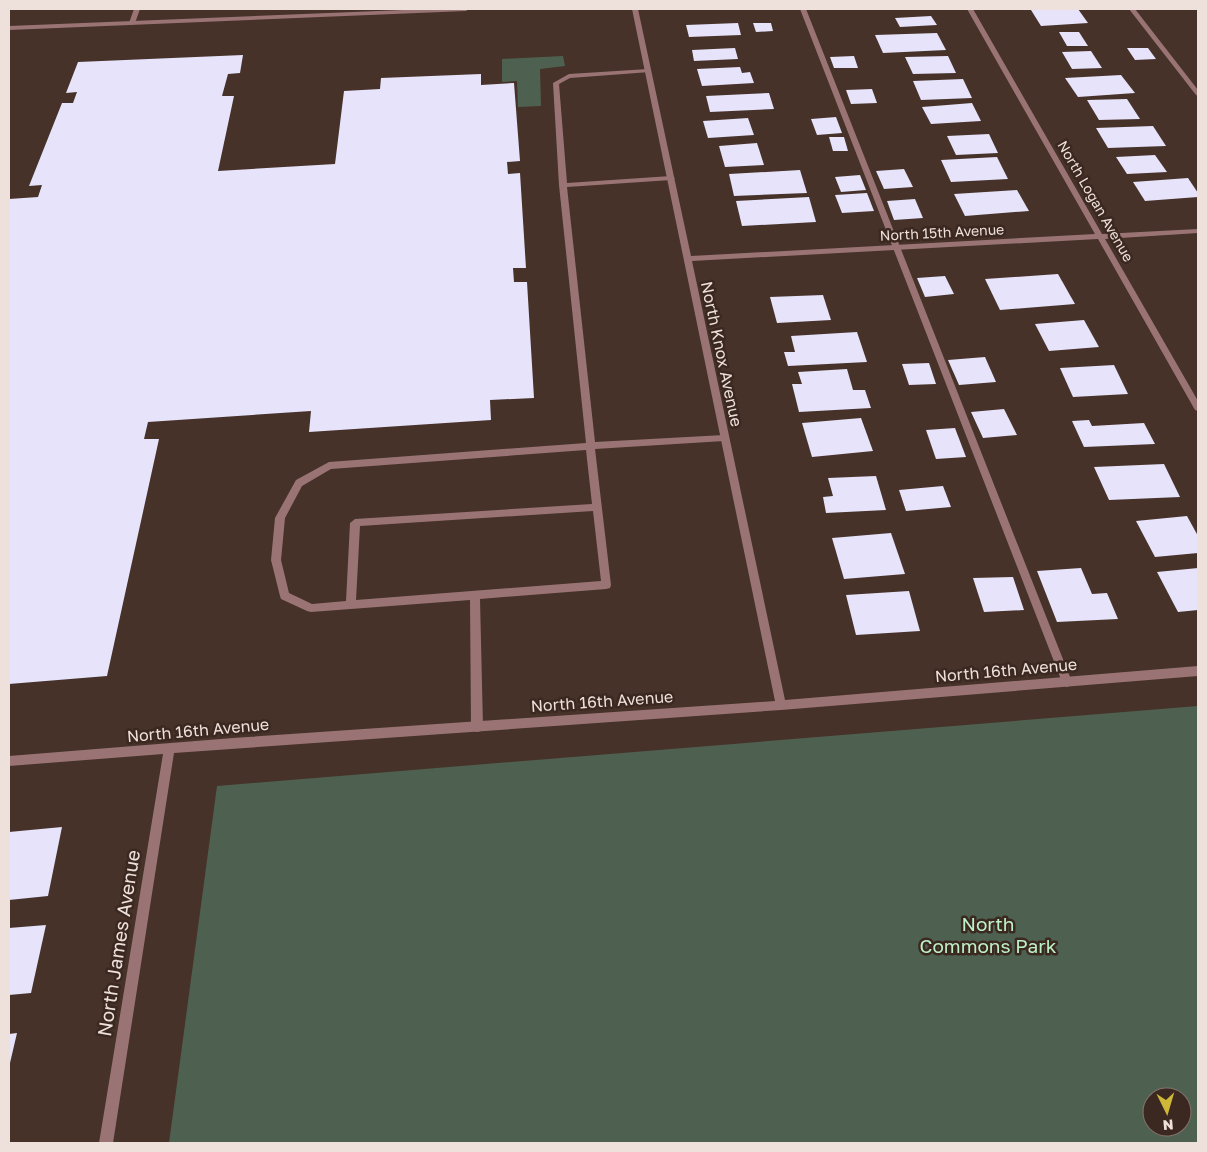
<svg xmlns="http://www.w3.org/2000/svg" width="1207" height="1152" font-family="'Golos Text',sans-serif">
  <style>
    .green { fill: #4e6151; fill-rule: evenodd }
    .building { fill: #e6e3fb }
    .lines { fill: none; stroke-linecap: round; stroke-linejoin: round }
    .service { fill: #9a7474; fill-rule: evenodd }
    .minor { fill: #9a7474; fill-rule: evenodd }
    .labels { text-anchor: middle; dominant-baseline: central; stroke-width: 5; stroke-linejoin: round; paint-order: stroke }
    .far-street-label { font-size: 14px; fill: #eee0db; stroke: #3b2820 }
    .street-label { font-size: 16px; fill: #eee0db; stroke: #3b2820 }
    .near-park-label { font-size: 19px; fill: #bdf1c6; stroke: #3b2820 }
    .near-street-label { font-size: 19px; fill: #eee0db; stroke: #3b2820 }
  </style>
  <rect width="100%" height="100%" fill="#463229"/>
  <g class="green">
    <path d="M563,56L565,66L540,69L541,106L518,107L517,81L502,82V59Z"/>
    <path d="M1198,706V1143H169L217,786ZM1152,1097H1182V1127H1152Z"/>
  </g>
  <g class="building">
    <path d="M1060,9H1078L1088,23L1041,26L1031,10Z"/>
    <path d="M931,16L937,25L900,27L895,18Z"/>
    <path d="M738,23L741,35L689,37L686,25Z"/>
    <path d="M753,23H771L773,31L756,32Z"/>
    <path d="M1059,32H1079L1088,46H1067Z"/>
    <path d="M937,33L946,50L883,53L875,35Z"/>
    <path d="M735,48L738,59L694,61L692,50Z"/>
    <path d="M1127,48H1148L1156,59L1135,60Z"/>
    <path d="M1091,51L1102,68L1072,69L1062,52Z"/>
    <path d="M243,55L240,73L228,74L222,96H234L218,171L335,164L344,91L380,89L381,78L481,74V85L514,83L520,161L507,162L508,174L520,173L526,268H513L514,282H527L534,398L490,400L491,420L309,432L311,411L148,422L144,439H159L107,676L9,684V199L38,197L42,185L29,186L62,103H73L77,92L66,93L78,62Z"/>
    <path d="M854,56L858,68H834L830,57Z"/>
    <path d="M948,56L956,73L913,74L905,57Z"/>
    <path d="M740,67L742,73L750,72L754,83L702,86L697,69Z"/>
    <path d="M1121,75L1135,93L1078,97L1065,78Z"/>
    <path d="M963,79L972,98L921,100L913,81Z"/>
    <path d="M872,89L877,103L851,104L846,90Z"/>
    <path d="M769,93L774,109L710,112L706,96Z"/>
    <path d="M1127,99L1140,119L1099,120L1087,100Z"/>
    <path d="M972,103L981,121L931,124L922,107Z"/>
    <path d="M836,117L842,133L817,135L811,119Z"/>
    <path d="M748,118L754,135L708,138L703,121Z"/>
    <path d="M1153,126L1166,146L1108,148L1096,128Z"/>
    <path d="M989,134L998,153L956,155L947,136Z"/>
    <path d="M829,137H844L848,151H833Z"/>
    <path d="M757,143L764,165L725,167L719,146Z"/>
    <path d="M1155,155L1167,172L1127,174L1116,157Z"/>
    <path d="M997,157L1008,179L951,182L941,160Z"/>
    <path d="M904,169L913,187L884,189L876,171Z"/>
    <path d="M800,170L807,193L734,196L729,174Z"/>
    <path d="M860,175L866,190L841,192L835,177Z"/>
    <path d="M1188,178L1198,193V197L1145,201L1133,182Z"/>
    <path d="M1017,190L1029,211L965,216L954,194Z"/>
    <path d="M867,193L874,211L842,213L835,195Z"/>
    <path d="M809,197L816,222L742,226L736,201Z"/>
    <path d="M915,199L923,218L894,220L887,201Z"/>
    <path d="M1058,274L1075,304L1000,310L985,279Z"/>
    <path d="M945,276L954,294L925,297L917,278Z"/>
    <path d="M823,295L831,320L777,323L770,297Z"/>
    <path d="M1084,320L1099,347L1049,351L1035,324Z"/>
    <path d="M857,332L867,362L788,366L784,352H795L791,336Z"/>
    <path d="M985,357L996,382L959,385L948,360Z"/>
    <path d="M929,363L936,384L909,385L902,364Z"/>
    <path d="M1114,365L1128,394L1073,397L1060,368Z"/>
    <path d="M847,369L853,390H865L871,408L799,412L792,384H802L798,372Z"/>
    <path d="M1004,409L1017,435L983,438L971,412Z"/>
    <path d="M861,418L873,451L812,457L802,423Z"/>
    <path d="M1089,420L1092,426L1144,423L1155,444L1084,447L1072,421Z"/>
    <path d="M955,428L966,457L936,459L926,430Z"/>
    <path d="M1164,464L1180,497L1109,500L1094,467Z"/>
    <path d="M876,476L886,510L826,513L823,497L833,496L828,478Z"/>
    <path d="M943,486L951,507L906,511L899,490Z"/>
    <path d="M1187,516L1198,536V553L1155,557L1136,521Z"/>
    <path d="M891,533L905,574L844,579L832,538Z"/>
    <path d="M1081,568L1092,594L1107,593L1118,619L1057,622L1037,571Z"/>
    <path d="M1198,568V610L1178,612L1157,572Z"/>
    <path d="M1013,577L1024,610L984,612L973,578Z"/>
    <path d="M909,591L920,631L856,635L846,595Z"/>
    <path d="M62,827L48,896L9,900V832Z"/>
    <path d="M46,925L31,993L9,995V928Z"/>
    <path d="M17,1033L10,1063H9V1034Z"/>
  </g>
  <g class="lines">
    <g class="service">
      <path d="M134,9H140L135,23L132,25L129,23Z"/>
      <path d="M800,9H806L1072,682L1071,685L1067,687L1063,685L1062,682Z"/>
      <path d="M1129,9H1135L1198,90V96L1196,95Z"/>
      <path d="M648,69L651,71L650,72L570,78L559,84L567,183L671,176L675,178L671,180L567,187L595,442L724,435L729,438L724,441L595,449L611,585L610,588L606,589L480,599L483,727L481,731L477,732L473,731L471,727L470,600L311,612L307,611L281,599L280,596L271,560L275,518L296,480L329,462L586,443L559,185L553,83L569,74ZM586,450L592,504L355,519L350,523L346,601L312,604L289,593L281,560L285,518L302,486L331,469ZM593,511L601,581L356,600L360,526Z"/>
    </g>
    <g class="minor">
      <path d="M428,9H469L466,11L9,30V26Z"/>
      <path d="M632,9H638L691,256L1095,234L967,9H973L1102,234L1198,229V233L1105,239L1198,401V411L1195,410L1098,239L692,261L785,700L1198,666V676L781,710L174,753L113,1143H99L163,754L9,766V756L233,738L775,701Z"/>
    </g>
  </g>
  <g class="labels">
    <g class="far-street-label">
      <text transform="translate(1096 201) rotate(60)">North Logan Avenue</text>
      <text transform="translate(942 232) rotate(-3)">North 15th Avenue</text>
    </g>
    <g class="street-label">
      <text transform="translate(722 354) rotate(78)">North Knox Avenue</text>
      <text transform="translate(1006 670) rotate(-5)">North 16th Avenue</text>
      <text transform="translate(602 701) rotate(-4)">North 16th Avenue</text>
      <text transform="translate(198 730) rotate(-5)">North 16th Avenue</text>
    </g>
    <g class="near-park-label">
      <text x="988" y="923">North<tspan x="988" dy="22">Commons Park</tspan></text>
    </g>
    <g class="near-street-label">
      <text transform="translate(118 943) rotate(-81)">North James Avenue</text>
    </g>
  </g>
  <rect width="1207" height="1152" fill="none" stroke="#eee0db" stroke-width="20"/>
  <g transform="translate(1167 1112) rotate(175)"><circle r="24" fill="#3b2820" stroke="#83726b"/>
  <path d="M0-4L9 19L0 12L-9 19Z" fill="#cfb837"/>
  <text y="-8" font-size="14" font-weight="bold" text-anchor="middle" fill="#eee0db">N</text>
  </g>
</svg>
